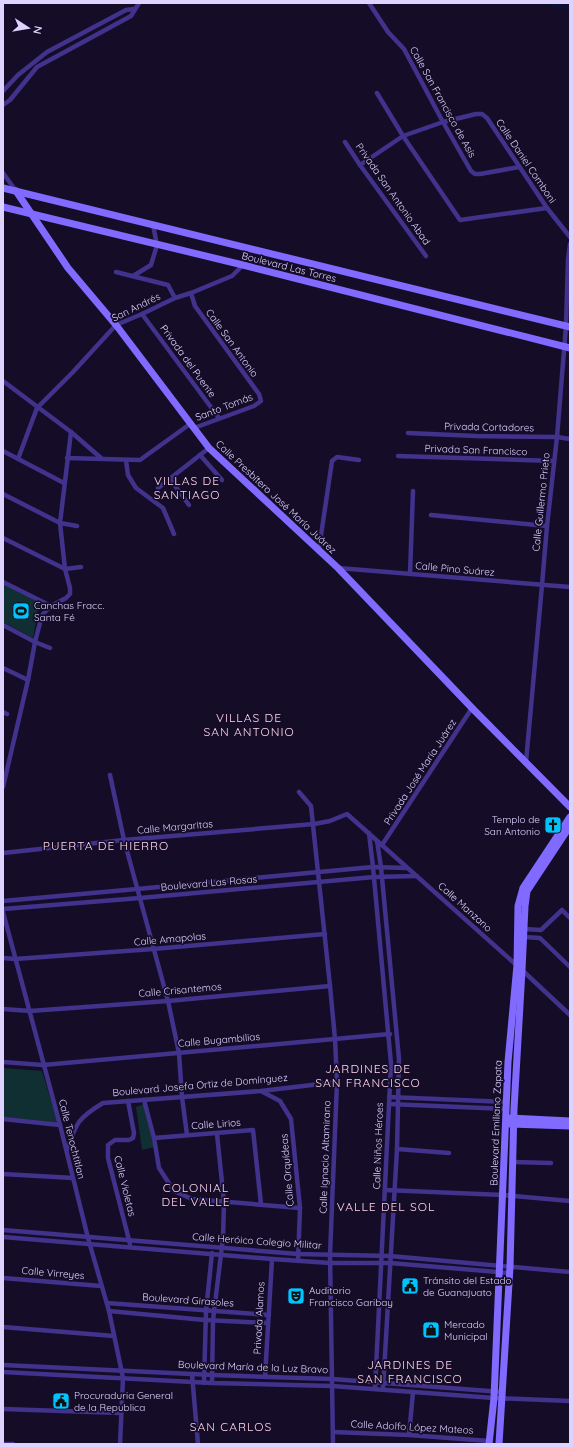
<svg xmlns="http://www.w3.org/2000/svg" width="573" height="1447" font-family="Quicksand,sans-serif">
  <style>
    .green { fill: #0f2f32 }
    .lines { fill: none; stroke-linecap: round; stroke-linejoin: round }
    .stream { stroke: #041449; stroke-width: 1.5 }
    .street { stroke: #41328c; stroke-width: 4.5 }
    .secondary { stroke: #816aff; stroke-width: 7 }
    .labels { text-anchor: middle; dominant-baseline: central; stroke-width: 3.5; stroke-linejoin: round; paint-order: stroke }
    .street-label { font-size: 10px; fill: #ded3ff; stroke: #150d28 }
    .poi-label { font-size: 10px; fill: #ded3ff; stroke: #150d28; text-anchor: start }
    .quarter-label { font-size: 12px; letter-spacing: 1px; fill: #ffd5ea; stroke: #150d28 }
  </style>
  <rect width="100%" height="100%" fill="#150d28"/>
  <g class="green">
    <path d="M3,584L44,605L43,608L38,611L33,638L3,622Z"/>
    <path d="M3,1068L42,1071L58,1123L3,1117Z"/>
    <path d="M144,1104L154,1147L142,1150L136,1107Z"/>
  </g>
  <g class="lines">
    <path class="stream" d="M546,3L570,9"/>
    <g class="street">
      <path d="M369,3L388,32L404,49L443,122L471,171L475,174H480L519,167"/>
      <path d="M3,91L18,75L47,52L126,10L134,9"/>
      <path d="M377,93L403,136L460,220L547,208"/>
      <path d="M3,105L10,100L37,67L131,16L139,3"/>
      <path d="M345,142L360,165L426,256"/>
      <path d="M360,165L403,136L443,122L476,114H482L487,118L547,208L570,237"/>
      <path d="M3,173L16,191"/>
      <path d="M116,272L168,285L175,298"/>
      <path d="M133,276L151,265L157,245L153,225"/>
      <path d="M191,293L195,306L259,394L261,401L254,406L194,428"/>
      <path d="M142,314L219,418"/>
      <path d="M3,381L71,432L101,458"/>
      <path d="M408,433L476,436L557,437L570,439"/>
      <path d="M3,451L64,483"/>
      <path d="M200,455L222,480"/>
      <path d="M398,456L554,461"/>
      <path d="M67,458L140,460L190,424"/>
      <path d="M18,459L37,408L73,372L116,325L142,314L175,298L191,293L232,276L243,265"/>
      <path d="M126,460L128,475L136,488L163,508L174,534"/>
      <path d="M170,479L189,505"/>
      <path d="M158,488L209,448"/>
      <path d="M3,494L60,523L77,526"/>
      <path d="M431,515L547,526"/>
      <path d="M3,538L65,569"/>
      <path d="M319,549L332,461L337,457L359,460"/>
      <path d="M338,568L570,587"/>
      <path d="M65,569L81,567"/>
      <path d="M410,574L413,491"/>
      <path d="M3,582L51,606"/>
      <path d="M3,625L35,642L50,648"/>
      <path d="M3,668L28,680"/>
      <path d="M3,712L7,714"/>
      <path d="M526,762L542,585L547,526L557,437L566,326L568,260L570,244"/>
      <path d="M110,775L124,840L168,1001L179,1053L182,1097L187,1135"/>
      <path d="M3,787L28,680L35,642L42,615L51,606L66,598L70,594V588L65,569L60,523L71,432"/>
      <path d="M299,792L311,806L330,986L335,1039L337,1082L330,1255L333,1444"/>
      <path d="M369,833L373,867L391,1064L375,1389"/>
      <path d="M377,841L381,867L399,1059L397,1149L383,1389"/>
      <path d="M382,845L472,708"/>
      <path d="M3,853L124,840L314,824L330,821L347,814L522,970L570,1015"/>
      <path d="M3,901L137,889L373,867L407,868"/>
      <path d="M3,909L140,898L374,877L417,876"/>
      <path d="M3,912L60,1125L88,1238L109,1311L123,1378L120,1444"/>
      <path d="M524,929L541,930L562,910L570,918"/>
      <path d="M524,937L540,938L570,967"/>
      <path d="M3,958L15,959L153,949L325,934"/>
      <path d="M3,1009L30,1011L168,1001L330,986"/>
      <path d="M3,1062L43,1065L390,1034"/>
      <path d="M261,1091L280,1101L291,1119L300,1208L298,1261"/>
      <path d="M389,1097L507,1102"/>
      <path d="M144,1100L154,1138L159,1168L174,1191L192,1199L300,1208"/>
      <path d="M128,1101L134,1133L133,1138L129,1140H115L108,1145V1158L130,1244"/>
      <path d="M389,1104L507,1109"/>
      <path d="M3,1119L60,1125"/>
      <path d="M154,1138L253,1130L261,1204"/>
      <path d="M397,1149L449,1153"/>
      <path d="M67,1150C76,1123 78,1118 103,1103L261,1091L337,1082"/>
      <path d="M513,1162L551,1163"/>
      <path d="M3,1174L73,1178"/>
      <path d="M385,1190L503,1195L570,1201"/>
      <path d="M3,1230L298,1254L390,1256L570,1272"/>
      <path d="M3,1237L272,1259L330,1263H390L510,1273"/>
      <path d="M3,1278L101,1286"/>
      <path d="M107,1303L269,1315"/>
      <path d="M109,1311L205,1320L268,1323"/>
      <path d="M3,1327L114,1336"/>
      <path d="M3,1365L213,1375L332,1379L502,1392"/>
      <path d="M3,1372L212,1383L332,1386L494,1398L570,1401"/>
      <path d="M192,1374L198,1444"/>
      <path d="M265,1377L272,1259"/>
      <path d="M204,1383L206,1311L212,1253"/>
      <path d="M212,1383L213,1320L223,1238L224,1202L217,1134"/>
      <path d="M3,1409L121,1413"/>
      <path d="M333,1432L409,1435L489,1441"/>
      <path d="M409,1435L413,1392"/>
      <path d="M3,1444H13"/>
    </g>
    <g class="secondary">
      <path d="M3,188L570,327"/>
      <path d="M16,191L68,268L116,325L209,448L338,568L472,708L570,807"/>
      <path d="M3,207L243,265L570,348"/>
      <path d="M510,1118L570,1121"/>
      <path d="M510,1124L570,1126"/>
      <path d="M489,1444L494,1398L508,1062L517,965L518,906L523,888L570,817"/>
      <path d="M499,1444L510,1267L514,1109L522,970L525,906L527,891L570,826"/>
    </g>
  </g>
  <defs>
    <g id="stadium-square" transform="scale(0.9)"><rect x="-9" y="-9" width="18" height="18" rx="4" fill="#00c4fe" stroke="#150d28"/><path d="M0-5a6.5 5 0 1 0 0 10a6.5 5 0 1 0 0-10ZM-3.5-1.8h7v3.6h-7Z" fill="#111"/></g>
    <g id="church-square" transform="scale(0.9)"><rect x="-9" y="-9" width="18" height="18" rx="4" fill="#00c4fe" stroke="#150d28"/><path d="M-1.2-6h2.4v3.5h3.3v2.4h-3.3V6h-2.4V-.1h-3.3v-2.4h3.3Z" fill="#111"/></g>
    <g id="civic-square" transform="scale(0.9)"><rect x="-9" y="-9" width="18" height="18" rx="4" fill="#00c4fe" stroke="#150d28"/><path d="M-.6-6.5H3V-4.5H.6V-3L4-1V1h2V6H-6V1h2V-1L-.6-3ZM-1.2 2.5V6h2.4V2.5Z" fill="#111"/></g>
    <g id="theatre-square" transform="scale(0.9)"><rect x="-9" y="-9" width="18" height="18" rx="4" fill="#00c4fe" stroke="#150d28"/><path d="M-5-5.5Q0-4 5-5.5V0Q5 5 0 6Q-5 5-5 0ZM-3.3-2.5H-1v1.5H-3.3ZM1-2.5H3.3v1.5H1ZM-2.8 1Q0 5.5 2.8 1Z" fill="#111"/></g>
    <g id="shop-square" transform="scale(0.9)"><rect x="-9" y="-9" width="18" height="18" rx="4" fill="#00c4fe" stroke="#150d28"/><path d="M-5-2.5h2.3a2.7 3.5 0 0 1 5.4 0H5L5.5 6h-11ZM-1.5-2.5h3a1.5 2.3 0 0 0-3 0Z" fill="#111"/></g>
  </defs>
  <g fill-rule="evenodd">
    <use href="#stadium-square" x="21" y="611"/>
    <use href="#church-square" x="553" y="825"/>
    <use href="#civic-square" x="410" y="1286"/>
    <use href="#theatre-square" x="296" y="1296"/>
    <use href="#shop-square" x="431" y="1330"/>
    <use href="#civic-square" x="61" y="1401"/>
  </g>
  <g class="labels">
    <g class="street-label">
      <text transform="translate(443 102) rotate(61)">Calle San Francisco de Asís</text>
      <text transform="translate(526 161) rotate(56)">Calle Daniel Comboni</text>
      <text transform="translate(393 194) rotate(55)">Privada San Antonio Abad</text>
      <text transform="translate(289 267) rotate(14)">Boulevard Las Torres</text>
      <text transform="translate(136 307) rotate(-26)">San Andrés</text>
      <text transform="translate(232 343) rotate(54)">Calle San Antonio</text>
      <text transform="translate(188 361) rotate(54)">Privada del Puente</text>
      <text transform="translate(224 407) rotate(-21)">Santo Tomás</text>
      <text transform="translate(489 427) rotate(1)">Privada Cortadores</text>
      <text transform="translate(476 450) rotate(2)">Privada San Francisco</text>
      <text transform="translate(276 497) rotate(43)">Calle Presbítero José María Juárez</text>
      <text transform="translate(541 502) rotate(-84)">Calle Guillermo Prieto</text>
      <text transform="translate(455 569) rotate(5)">Calle Pino Suárez</text>
      <text transform="translate(420 772) rotate(-57)">Privada José María Juárez</text>
      <text transform="translate(175 827) rotate(-5)">Calle Margaritas</text>
      <text transform="translate(209 883) rotate(-5)">Boulevard Las Rosas</text>
      <text transform="translate(465 907) rotate(42)">Calle Manzano</text>
      <text transform="translate(170 939) rotate(-5)">Calle Amapolas</text>
      <text transform="translate(180 990) rotate(-5)">Calle Crisantemos</text>
      <text transform="translate(219 1040) rotate(-5)">Calle Bugambilias</text>
      <text transform="translate(200 1085) rotate(-5)">Boulevard Josefa Ortiz de Domínguez</text>
      <text transform="translate(496 1123) rotate(-88)">Boulevard Emiliano Zapata</text>
      <text transform="translate(216 1124) rotate(-4)">Calle Lirios</text>
      <text transform="translate(72 1139) rotate(76)">Calle Tenochtitlan</text>
      <text transform="translate(378 1146) rotate(-88)">Calle Niños Héroes</text>
      <text transform="translate(325 1157) rotate(-88)">Calle Ignacio Altamirano</text>
      <text transform="translate(287 1170) rotate(-95)">Calle Orquídeas</text>
      <text transform="translate(125 1186) rotate(76)">Calle Violetas</text>
      <text transform="translate(257 1241) rotate(4)">Calle Heróico Colegio Militar</text>
      <text transform="translate(53 1273) rotate(5)">Calle Virreyes</text>
      <text transform="translate(188 1300) rotate(4)">Boulevard Girasoles</text>
      <text transform="translate(259 1318) rotate(-87)">Privada Alamos</text>
      <text transform="translate(253 1367) rotate(2)">Boulevard María de la Luz Bravo</text>
      <text transform="translate(412 1427) rotate(3)">Calle Adolfo López Mateos</text>
    </g>
    <g class="poi-label">
      <text x="34" y="605">Canchas Fracc.<tspan x="34" dy="12">Santa Fé</tspan></text>
      <text x="540" y="819" text-anchor="end">Templo de<tspan x="540" dy="12">San Antonio</tspan></text>
      <text x="423" y="1280">Tránsito del Estado<tspan x="423" dy="12">de Guanajuato</tspan></text>
      <text x="309" y="1290">Auditorio<tspan x="309" dy="12">Francisco Garibay</tspan></text>
      <text x="444" y="1324">Mercado<tspan x="444" dy="12">Municipal</tspan></text>
      <text x="74" y="1395">Procuraduria General<tspan x="74" dy="12">de la Republica</tspan></text>
    </g>
    <g class="quarter-label">
      <text x="187" y="480">VILLAS DE<tspan x="187" dy="14">SANTIAGO</tspan></text>
      <text x="249" y="717">VILLAS DE<tspan x="249" dy="14">SAN ANTONIO</tspan></text>
      <text x="106" y="845">PUERTA DE HIERRO</text>
      <text x="368" y="1068">JARDINES DE<tspan x="368" dy="14">SAN FRANCISCO</tspan></text>
      <text x="196" y="1187">COLONIAL<tspan x="196" dy="14">DEL VALLE</tspan></text>
      <text x="386" y="1206">VALLE DEL SOL</text>
      <text x="410" y="1364">JARDINES DE<tspan x="410" dy="14">SAN FRANCISCO</tspan></text>
      <text x="231" y="1426">SAN CARLOS</text>
    </g>
  </g>
  <rect width="573" height="1447" fill="none" stroke="#ded3ff" stroke-width="8"/>
  <g transform="translate(28 28) rotate(102)" stroke="#150d28" stroke-width="3" paint-order="stroke">
  <path d="M0-3L7 15L0 10L-7 15Z" fill="#ded3ff"/>
  <text y="-6" font-size="11" font-weight="bold" text-anchor="middle" fill="#ded3ff">N</text>
  </g>
</svg>
